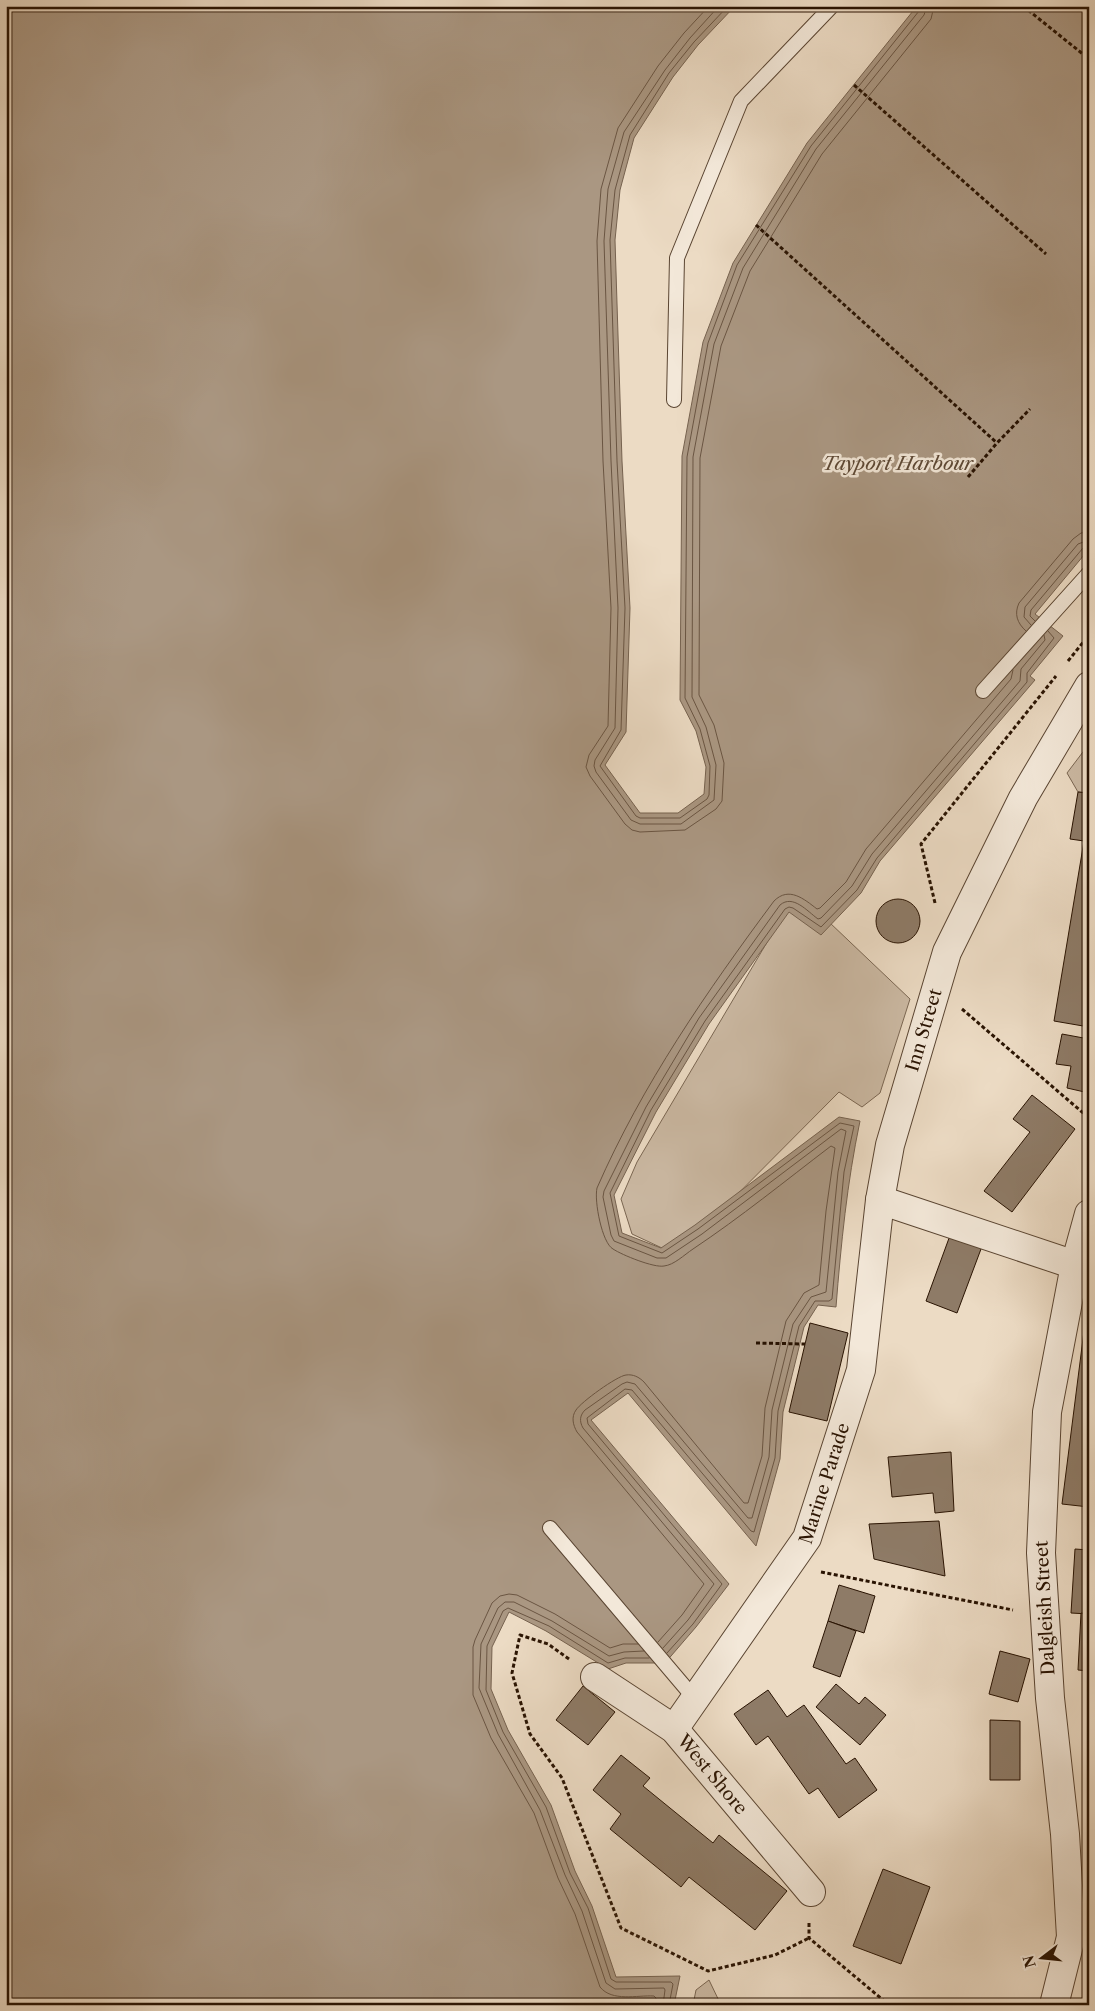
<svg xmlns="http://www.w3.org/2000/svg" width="1095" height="2011" font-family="'Libre Caslon Text',serif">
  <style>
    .green { fill: #cbb9a3; stroke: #7a6652 }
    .water { fill: #aa9782; stroke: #76624f }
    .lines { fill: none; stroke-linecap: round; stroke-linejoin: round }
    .shore { stroke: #6a5542; stroke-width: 1 }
    .building { fill: #8e7b67; stroke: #291302 }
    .service-casing { stroke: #5a4532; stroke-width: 16 }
    .minor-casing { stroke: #5a4532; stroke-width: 30 }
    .path { stroke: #291302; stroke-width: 3; stroke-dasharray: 4 2.5; stroke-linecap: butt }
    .service { stroke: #f3e8d9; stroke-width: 14 }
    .minor { stroke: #f3e8d9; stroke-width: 28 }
    .labels { text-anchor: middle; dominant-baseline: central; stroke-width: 5; stroke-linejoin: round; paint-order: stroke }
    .street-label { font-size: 18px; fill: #291302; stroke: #f3e8d9 }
    .water-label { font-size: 19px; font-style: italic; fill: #5d4835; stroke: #f3e8d9 }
  </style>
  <rect width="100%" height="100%" fill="#ecdbc4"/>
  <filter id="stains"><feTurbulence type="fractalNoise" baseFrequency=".004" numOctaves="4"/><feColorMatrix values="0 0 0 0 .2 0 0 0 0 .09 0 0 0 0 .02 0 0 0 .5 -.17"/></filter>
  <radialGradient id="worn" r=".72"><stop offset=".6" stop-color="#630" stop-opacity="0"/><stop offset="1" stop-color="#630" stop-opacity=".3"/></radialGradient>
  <g class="green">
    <path d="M1089,744V793L1078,792L1067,773Z"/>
    <path d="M795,895L829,922L910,999L880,1093L862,1107L839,1092L687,1245L662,1248L632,1234L621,1199L637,1162Z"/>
    <path d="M709,1980L721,2005H693L696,1990Z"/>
  </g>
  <path class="water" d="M6,6H735L698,45L673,77L634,138L620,190L615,240L622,461L630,608L626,732L605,765L640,813H678L704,794L706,767L696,731L680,700L682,456L703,342L733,263L807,143L917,6H1089V549L1035,614L1063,636L1030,676L1035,680L880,861L861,893L821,935L789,912L709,1024L656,1112L614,1195L622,1233L661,1248L695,1225L839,1117L860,1121C847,1183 841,1244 836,1307L818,1305L804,1327L783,1412L780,1459L756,1546L628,1393L591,1420L729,1584L696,1627L665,1663H626L608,1669L546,1631L509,1612L492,1647L491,1689L508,1730L551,1805L575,1871L592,1906L616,1977L680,1976L674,2005H6Z"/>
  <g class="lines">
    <g class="shore">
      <path d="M709,6L684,33L658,66L618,128L601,189L597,241L603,461L611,608L608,726L589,755L586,767L590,776L625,824L632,830L640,832L685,830L716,809L722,801L724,763L714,725L699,695L700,458L721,346L750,271L822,154L931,19L934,6"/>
      <path d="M719,6L690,38L665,70L624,132L608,189L604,241L611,461L618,608L615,728L595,760L594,766L596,772L631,820L640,824H681L714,800L716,765L706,727L692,697L693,457L714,344L743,268L816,149L924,15L927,6"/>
      <path d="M728,6L694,42L669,73L630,135L615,190L610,240L617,461L625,608L621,730L600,766L636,816L640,818H680L707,799L709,795L710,766L700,729L685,698L687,457L708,343L737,265L811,146L919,11L921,6"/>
      <path d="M1035,621L1030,616L1031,610L1083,548L1089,546"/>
      <path d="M1031,625L1024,617L1025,607L1078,544L1089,540"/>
      <path d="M1026,631C1017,623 1014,614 1019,603L1073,539L1081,533L1089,532"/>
      <path d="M658,1642L682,1615L704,1584L577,1432C573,1425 571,1417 576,1410C581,1402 617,1376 626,1375C633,1374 639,1377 644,1382L744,1503H748L762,1456L765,1408L786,1321L804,1293L819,1285L826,1211L835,1148L831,1146C785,1181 741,1217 693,1249C684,1255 674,1265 664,1266C654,1268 622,1255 613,1249C602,1243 594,1201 597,1188C642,1085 707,991 774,901C789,886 804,899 817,909L820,908L846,882L866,849L1011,679L1013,670"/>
      <path d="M638,1644H623L610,1648L555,1614L517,1595L509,1594L500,1596L492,1603L475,1640L473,1647V1695L491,1738L534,1813L558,1878L575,1914L600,1987C612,2002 637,1995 654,1996L656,1998L655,2005"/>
      <path d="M663,1648L688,1620L714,1584L583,1428C579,1421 580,1415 585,1410L622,1384L627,1382L635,1384L748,1518H752L769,1457L772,1410L793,1324L811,1297L826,1292L838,1172L846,1131L841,1129L702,1234L666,1258H657L614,1241L611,1235L603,1197L604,1191L646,1107L699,1018L780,905C793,894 807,911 818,919L821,918L852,886L872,854L1020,681L1021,669L1045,640L1044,635"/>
      <path d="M644,1651L624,1652L609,1656L552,1621L514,1602H505L498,1608L481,1644L479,1688L498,1734L540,1810L565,1875L582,1911L606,1983L615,1989L664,1988L665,1990L663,2005"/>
      <path d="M667,1653L693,1624L722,1584L588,1424L587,1418L625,1389L632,1390L751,1531L754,1532L775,1458L778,1411L799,1326L815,1301H829L832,1299L844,1172L854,1126L840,1123L698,1229L662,1253L619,1236L610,1193L651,1110L705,1021L785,909L789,907L793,908L821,927L857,890L877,858L1027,682V673L1054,638L1048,631"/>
      <path d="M649,1658H625L608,1663L549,1626L508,1608L503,1611L487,1646L486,1690L503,1732L546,1807L570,1873L588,1908L611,1979L616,1982H671L673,1984L669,2005"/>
    </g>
  </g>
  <g class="building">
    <path d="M1078,792L1089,793V1027L1054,1021L1084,841L1070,839Z"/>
    <circle cx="898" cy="921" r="22"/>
    <path d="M1062,1034L1089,1039V1093L1067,1088L1071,1066L1056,1064Z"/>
    <path d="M1032,1095L1075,1129L1012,1212L984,1191L1030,1132L1013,1119Z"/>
    <path d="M952,1230L984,1241L957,1313L926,1301Z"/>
    <path d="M1086,1315H1089V1507L1062,1504Z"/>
    <path d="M810,1323L848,1333L827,1421L789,1412Z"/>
    <path d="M951,1452L954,1511L935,1513L933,1493L892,1497L888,1457Z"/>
    <path d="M939,1521L945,1576L874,1559L869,1524Z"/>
    <path d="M1075,1549L1089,1550V1614L1071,1613Z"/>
    <path d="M839,1585L875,1596L864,1633L828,1621Z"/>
    <path d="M1081,1613L1089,1614V1671L1078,1670Z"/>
    <path d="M828,1621L856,1631L840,1677L813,1667Z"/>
    <path d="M1000,1651L1030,1659L1018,1702L989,1694Z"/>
    <path d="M836,1684L859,1704L865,1697L886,1715L860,1745L816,1707Z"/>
    <path d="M583,1686L615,1712L588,1745L556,1720Z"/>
    <path d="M768,1690L787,1717L804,1705L846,1764L855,1758L877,1790L839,1818L818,1788L809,1794L768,1736L756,1745L734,1714Z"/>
    <path d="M990,1720L1020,1721V1780H990Z"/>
    <path d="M621,1755L650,1778L643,1786L713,1843L719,1835L787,1891L755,1930L689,1877L681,1887L610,1829L621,1814L593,1790Z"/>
    <path d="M883,1869L930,1887L901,1964L853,1946Z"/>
  </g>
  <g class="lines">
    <g class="service-casing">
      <g id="service">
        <path d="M674,400L677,258L741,101L832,6"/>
        <path d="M983,691L1089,573"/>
        <path d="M550,1528L695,1699"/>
      </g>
    </g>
    <g class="minor-casing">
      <g id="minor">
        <path d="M880,1200L1075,1265"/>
        <path id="s1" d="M595,1677L674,1729L811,1892"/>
        <path id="s2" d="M674,1729L807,1538L861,1370L880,1200L890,1145L947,952L1023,798L1089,686"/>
        <path d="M1054,2005L1071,1937L1065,1834L1050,1698L1041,1553L1047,1412L1075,1265L1089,1214"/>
      </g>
    </g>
    <g class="path">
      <path d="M1023,6L1089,59"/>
      <path d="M854,85L1046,254"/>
      <path d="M756,225L997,443"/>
      <path d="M968,477L997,443L1030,409"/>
      <path d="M1068,661L1089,635"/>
      <path d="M935,903L921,844L1056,676"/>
      <path d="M962,1009L1089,1118"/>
      <path d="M756,1343L805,1344"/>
      <path d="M821,1572L1013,1610"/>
      <path d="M569,1659L548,1644L520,1635L512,1673L530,1734L562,1778L621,1928L708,1971L775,1955L809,1938"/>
      <path d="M809,1923V1938L889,2005"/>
    </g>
    <use href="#service" class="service"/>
    <use href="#minor" class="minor"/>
  </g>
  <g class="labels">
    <g class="street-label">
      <text stroke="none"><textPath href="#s2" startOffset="756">Inn Street</textPath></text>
      <text stroke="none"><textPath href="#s2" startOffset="290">Marine Parade</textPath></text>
      <text transform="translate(1045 1608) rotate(-93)">Dalgleish Street</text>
      <text stroke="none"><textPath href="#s1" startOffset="154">West Shore</textPath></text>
    </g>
    <g class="water-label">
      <text x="898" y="463">Tayport Harbour</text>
    </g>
  </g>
  <rect width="1095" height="2011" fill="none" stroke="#ecdbc4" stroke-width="25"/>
  <rect x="8" y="8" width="1080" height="1996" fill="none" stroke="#291302" stroke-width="2.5"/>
  <rect x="12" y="12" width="1070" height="1986" fill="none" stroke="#291302"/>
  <g transform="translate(1042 1958) rotate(254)" stroke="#f3e8d9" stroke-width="4" paint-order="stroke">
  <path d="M0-4L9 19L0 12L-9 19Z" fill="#291302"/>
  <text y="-8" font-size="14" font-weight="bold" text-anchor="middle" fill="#291302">N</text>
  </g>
  <rect width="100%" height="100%" filter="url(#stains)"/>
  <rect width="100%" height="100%" fill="url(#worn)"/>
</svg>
